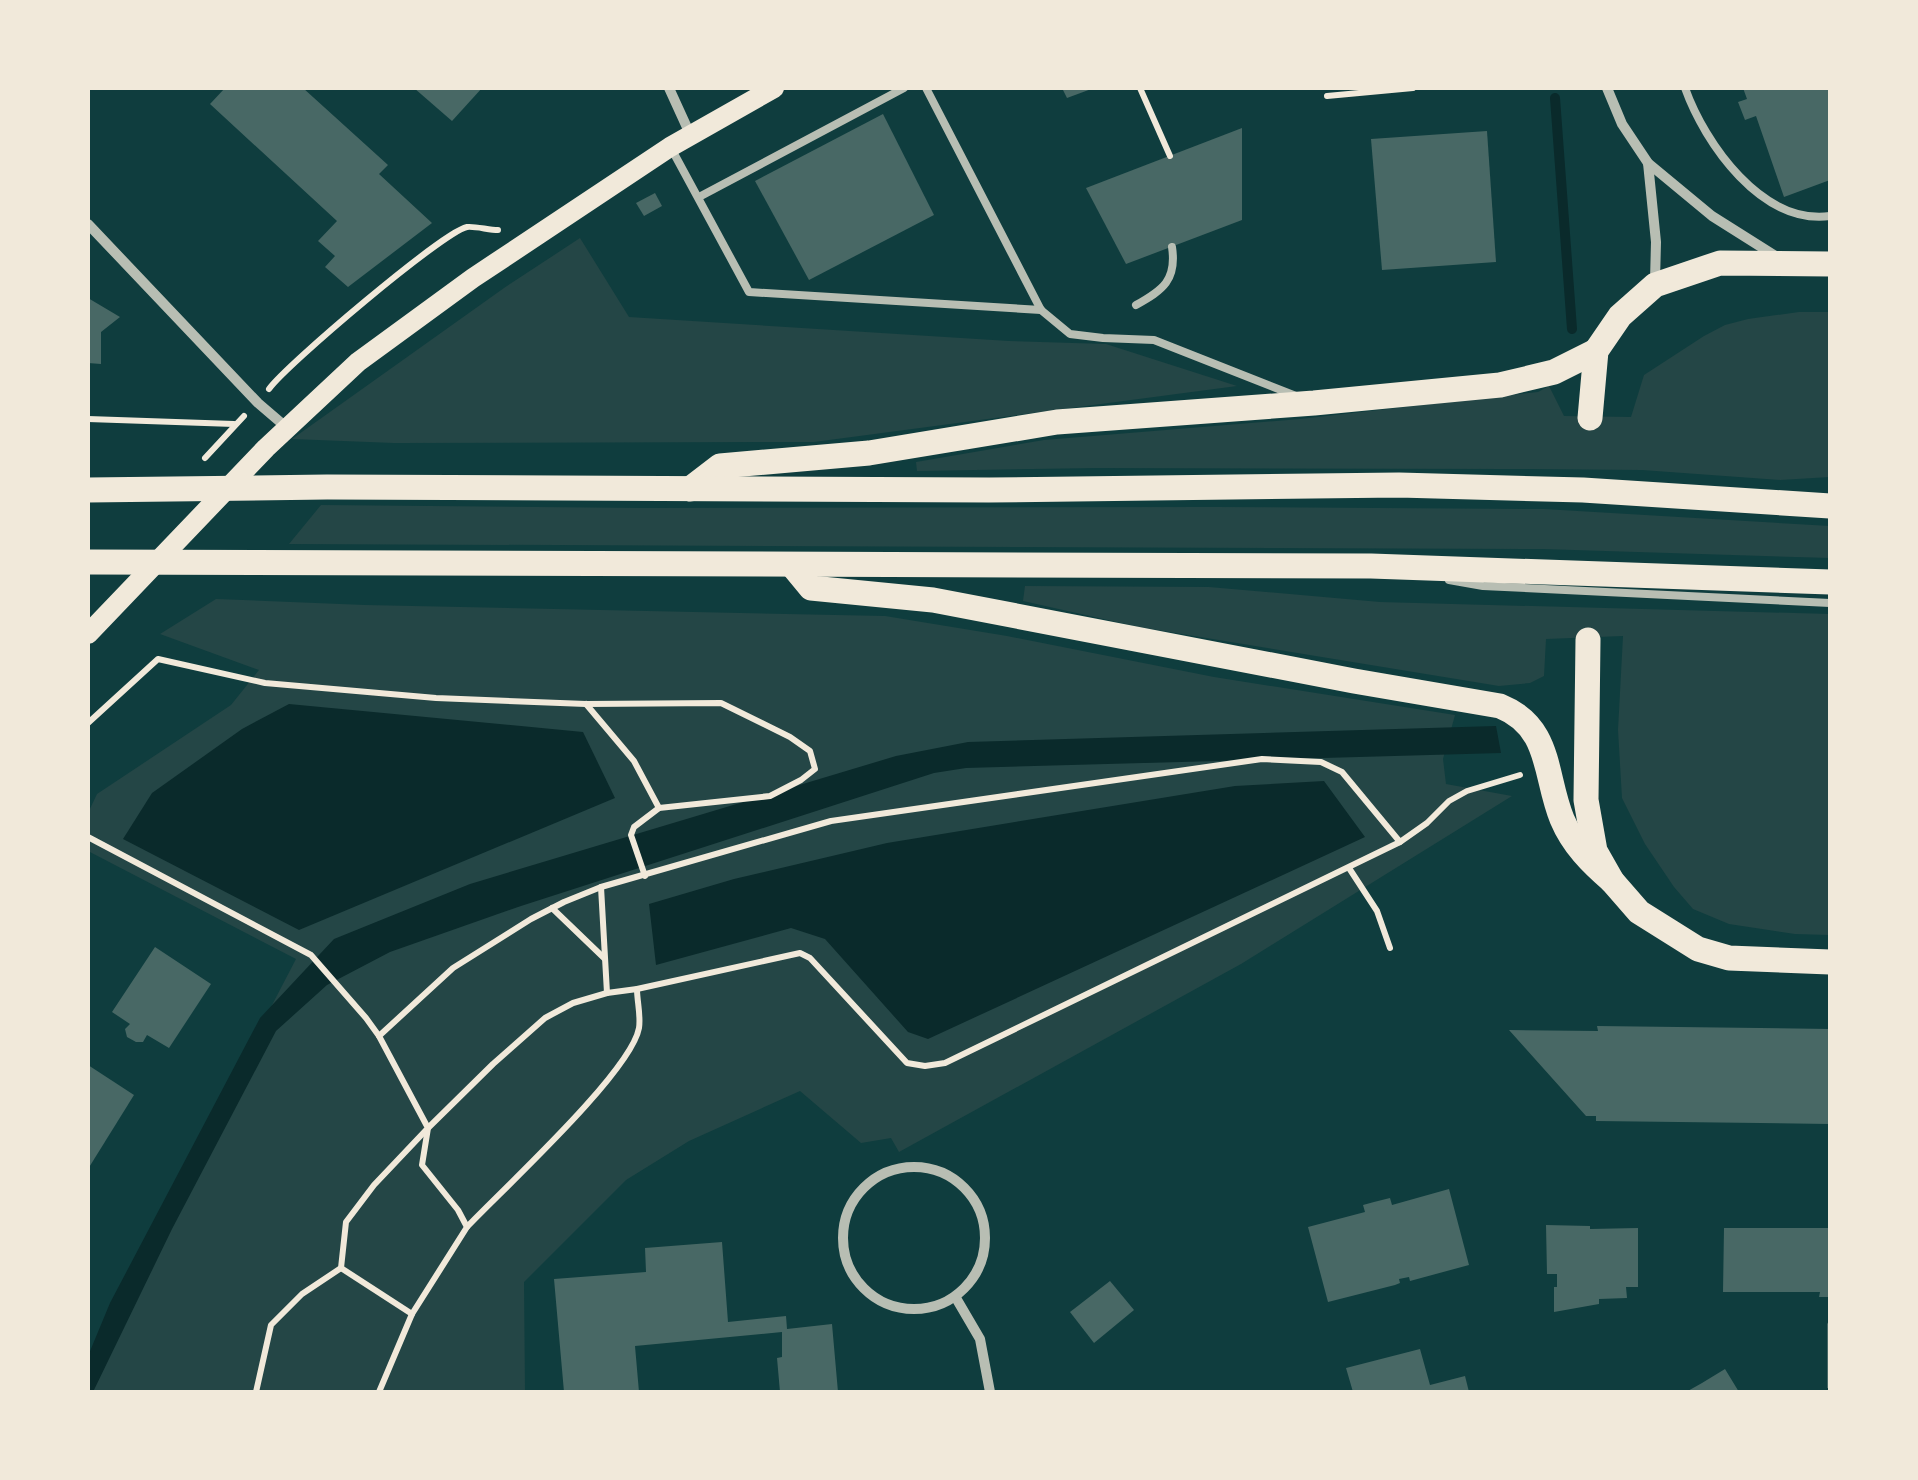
<svg xmlns="http://www.w3.org/2000/svg" width="1918" height="1480" font-family="'Fira Sans Condensed',sans-serif">
  <style>
    .green { fill: #244646 }
    .water { fill: #0a2a2b }
    .lines { fill: none; stroke-linecap: round; stroke-linejoin: round }
    .stream { stroke: #0a2a2b; stroke-width: 10 }
    .building { fill: #486865 }
    .path { stroke: #f1e9da; stroke-width: 6 }
    .service { stroke: #b8beb3; stroke-width: 8 }
    .minor { stroke: #b8beb3; stroke-width: 10 }
    .secondary { stroke: #f1e9da; stroke-width: 20 }
    .primary { stroke: #f1e9da; stroke-width: 25 }
  </style>
  <rect width="100%" height="100%" fill="#0f3d3e"/>
  <g class="green">
    <path d="M580,238L629,317L1009,341L1106,344L1237,386L814,442L394,443L292,439L504,288Z"/>
    <path d="M1799,312H1830V477L1780,480L1642,470L1511,469L1097,468L917,471L916,462L1044,440L1300,419L1538,392L1549,386L1564,416L1631,417L1644,375L1704,336L1725,325L1748,319Z"/>
    <path d="M321,505L643,508L1214,507L1544,509L1830,526V558L1542,549L289,544Z"/>
    <path d="M1025,586L1209,587L1380,602L1830,614V935L1795,934L1729,924L1693,909L1674,887L1645,844L1622,798L1618,730L1623,636L1546,639L1544,676L1530,683L1499,686L1139,627L1023,601Z"/>
    <path d="M216,599L365,605L885,616L1007,636L1214,677L1455,715L1443,759L1446,784L1512,796L1241,964L899,1152L891,1138L861,1143L800,1091L689,1141L626,1180L524,1282L525,1392H88V1352L91,1353L296,959L88,851V813L97,794L231,705L259,670L160,634Z"/>
  </g>
  <g class="water">
    <path d="M289,704L583,732L615,798L299,930L123,839L152,793L242,729Z"/>
    <path d="M1496,726L1501,753L966,768L934,773L521,906L390,952L327,985L276,1031L172,1229L93,1392H88V1356L110,1303L260,1018L334,939L470,884L896,756L968,742Z"/>
    <path d="M1324,781L1365,837L928,1039L908,1032L825,939L791,928L656,965L649,904L734,879L887,843L1235,786Z"/>
  </g>
  <g class="lines">
    <path class="stream" d="M1555,98L1572,329"/>
  </g>
  <g class="building">
    <path d="M225,88H303L388,165L379,174L432,223L348,287L325,267L335,256L318,241L337,221L210,104Z"/>
    <path d="M414,88H482L452,121Z"/>
    <path d="M1062,88H1094L1067,98Z"/>
    <path d="M1743,88H1830V180L1784,197L1756,116L1745,120L1738,102L1747,99Z"/>
    <path d="M883,114L934,215L809,280L755,181Z"/>
    <path d="M1242,128V220L1126,264L1086,188Z"/>
    <path d="M1487,131L1496,262L1382,270L1371,139Z"/>
    <path d="M655,193L662,206L644,216L636,203Z"/>
    <path d="M88,298L120,317L101,332V364L88,363Z"/>
    <path d="M155,947L211,984L169,1048L147,1035L143,1042H136L127,1037L125,1029L130,1024L112,1012Z"/>
    <path d="M1597,1026L1830,1029V1124L1596,1121V1116H1586L1509,1030L1598,1031Z"/>
    <path d="M88,1065L134,1095L88,1169Z"/>
    <path d="M1449,1189L1469,1265L1410,1281L1409,1277L1399,1279L1400,1283L1395,1285L1328,1302L1308,1227L1365,1212L1363,1205L1374,1202L1390,1198L1392,1205Z"/>
    <path d="M1546,1225L1590,1226V1229L1638,1228V1287H1626L1627,1298L1599,1299V1304L1554,1312V1287H1557V1274H1547Z"/>
    <path d="M1724,1228H1830V1297H1819L1820,1292H1723Z"/>
    <path d="M722,1242L728,1322L786,1316L787,1329L832,1324L838,1392H780L777,1358L782,1357V1332L635,1346L639,1392H564L554,1279L646,1272L645,1248Z"/>
    <path d="M1110,1281L1134,1310L1094,1343L1070,1312Z"/>
    <path d="M1830,1319V1388H1827V1324Z"/>
    <path d="M1420,1349L1430,1385L1465,1376L1469,1392H1353L1346,1368Z"/>
    <path d="M1725,1369L1739,1392H1686L1702,1383Z"/>
  </g>
  <g class="lines">
    <g class="path">
      <path d="M1140,88L1170,156"/>
      <path d="M1327,96L1413,88"/>
      <path d="M269,389C286,365 443,232 467,227C475,226 489,230 498,230"/>
      <path d="M88,419L234,424"/>
      <path d="M205,458L244,416"/>
      <path d="M586,704L634,761L659,808"/>
      <path d="M88,723L158,659L265,683L436,698L586,704L721,703L790,737L810,751L815,769L801,780L770,796L659,808L634,827L631,835L645,876"/>
      <path d="M88,837L311,955L366,1018L379,1036"/>
      <path d="M1349,868L1377,911L1390,948"/>
      <path d="M601,887L607,993"/>
      <path d="M552,908L604,958"/>
      <path d="M467,1227C503,1189 631,1072 639,1028C641,1016 637,1001 637,989"/>
      <path d="M341,1268L412,1314"/>
      <path d="M256,1392L271,1325L302,1294L341,1268L346,1222L374,1185L428,1128L379,1036L453,968L531,919L564,902L601,887L831,821L1262,759L1321,762L1342,772L1400,842L1427,823L1449,801L1467,791L1520,775"/>
      <path d="M379,1392L412,1314L467,1227L458,1210L422,1165L428,1128L493,1064L545,1018L573,1003L607,993L637,989L800,953L810,958L907,1063L925,1066L945,1063L1400,842"/>
    </g>
    <g class="service">
      <path d="M926,88L1041,310L1070,334L1103,338L1154,340L1296,396"/>
      <path d="M1685,88C1705,144 1762,225 1830,216"/>
      <path d="M671,148L749,292L1041,310"/>
      <path d="M699,197L904,88"/>
      <path d="M1136,305C1163,290 1177,280 1172,247"/>
      <path d="M1449,580L1483,586L1830,603"/>
    </g>
    <g class="minor">
      <path d="M669,88L690,134"/>
      <path d="M1607,88L1622,124L1648,163L1712,216L1777,257"/>
      <path d="M1648,163L1656,242L1655,281"/>
      <path d="M88,224L258,403L286,427"/>
      <circle cx="914" cy="1238" r="71"/>
      <path d="M956,1298L980,1339L990,1392"/>
    </g>
    <path class="secondary" d="M88,634L266,448L358,362L473,278L670,147L774,88"/>
    <g class="primary">
      <path d="M1590,418L1596,351L1620,316L1655,285L1720,263L1830,264"/>
      <path d="M690,489L720,466L869,453L1057,422L1314,403L1500,385L1554,372L1596,351"/>
      <path d="M88,490L327,487L989,490L1399,485L1583,490L1830,506"/>
      <path d="M88,562L1371,566L1830,582"/>
      <path d="M792,565L811,588L933,600L1354,681L1500,706C1552,727 1544,775 1562,819C1573,845 1591,863 1612,881"/>
      <path d="M1588,640L1586,800L1595,851L1612,881L1639,912L1698,949L1729,958L1830,962"/>
    </g>
  </g>
  <rect width="1918" height="1480" fill="none" stroke="#f1e9da" stroke-width="180"/>
</svg>
